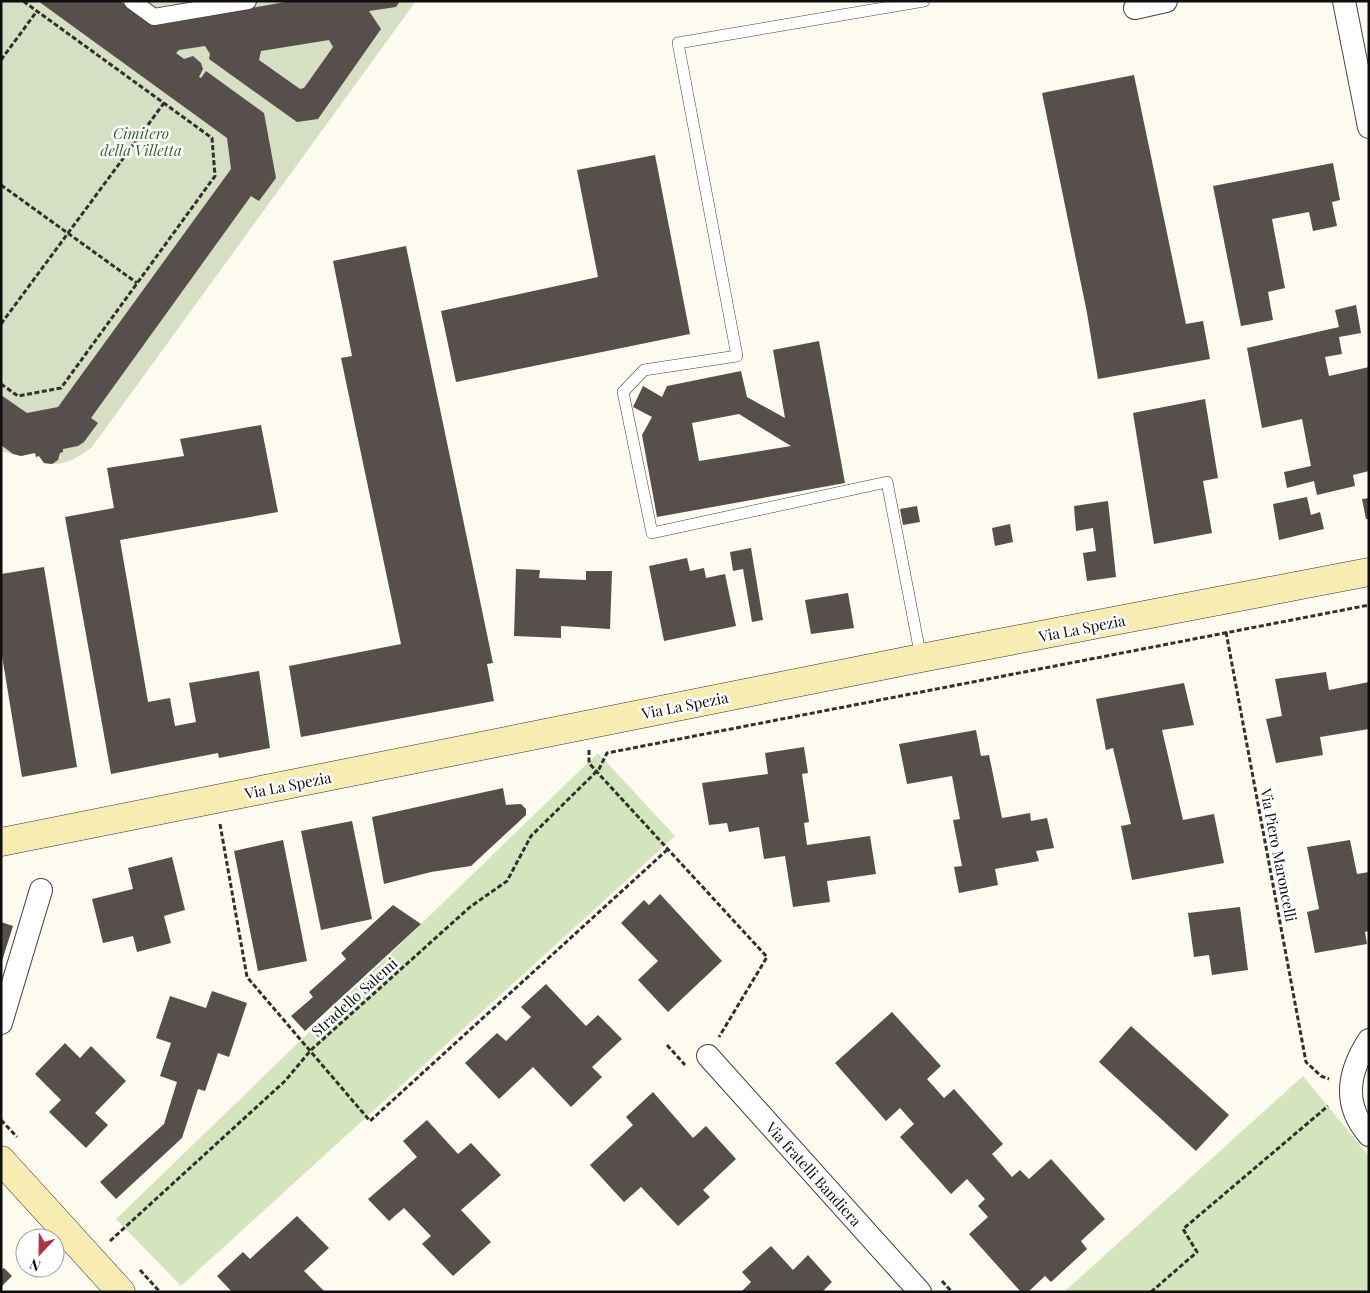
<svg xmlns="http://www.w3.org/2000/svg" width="1370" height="1293" font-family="'Playfair Display',serif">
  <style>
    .green { fill: #d4e5bd }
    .cemetery { fill: #d6dec3 }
    .building { fill: #564f4b; fill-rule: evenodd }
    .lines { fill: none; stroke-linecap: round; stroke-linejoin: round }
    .service-casing { stroke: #414141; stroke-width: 12 }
    .pedestrian-casing { stroke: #414141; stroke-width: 18 }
    .minor-casing { stroke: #414141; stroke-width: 24 }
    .secondary-casing { stroke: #303030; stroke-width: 29 }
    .path { stroke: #303030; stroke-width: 3; stroke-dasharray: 5 2.5; stroke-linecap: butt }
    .service { stroke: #fff; stroke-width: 11 }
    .pedestrian { stroke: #fff; stroke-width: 16 }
    .minor { stroke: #fff; stroke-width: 22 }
    .secondary { stroke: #f7ecb2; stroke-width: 28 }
    .labels { text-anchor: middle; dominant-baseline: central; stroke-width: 5; stroke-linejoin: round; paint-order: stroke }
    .park-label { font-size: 15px; font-style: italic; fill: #345f25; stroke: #fff }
    .street-label { font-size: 15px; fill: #0e0e0e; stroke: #fff }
  </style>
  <rect width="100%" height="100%" fill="#fdfaf0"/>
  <g class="green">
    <path d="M598,753L675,836L181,1286L116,1219Z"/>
    <path d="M1303,1076L1369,1156V1292H1064Z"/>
  </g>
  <path class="cemetery" d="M1,1H416L92,447C79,457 62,468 44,463L39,457H36L35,453L21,456L1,451Z"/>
  <g class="building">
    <path d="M38,1H120L152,25L291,1H400L396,7L369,11L381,29L318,119L297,122L209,59L210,54L205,46L179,50L176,53L184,59L193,56L201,63L203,69L199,77L201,78L206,71L264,113L276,178L259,201L251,196L91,418L98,423L84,442L78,446L63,449V452L60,453L58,460L52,464L44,463L39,456L36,457L35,453L21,456L13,454L1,445V395L27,413L58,407L231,169L227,138ZM329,40L333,47L304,88L300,89L259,60L261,51Z"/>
    <path d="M1134,75L1186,324L1203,321L1210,359L1098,379L1087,313L1042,93Z"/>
    <path d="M655,155L690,334L456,382L441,311L598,277L577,170Z"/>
    <path d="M1333,163L1340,200L1332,202L1337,226L1313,231L1309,212L1272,219L1285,288L1268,292L1273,320L1241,326L1213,186Z"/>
    <path d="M406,246L493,663L487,664L494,701L301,737L289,666L401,644L341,358L352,356L333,261Z"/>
    <path d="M1356,305L1361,333L1339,337L1342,354L1325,357L1329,376L1369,367V471L1353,475L1355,486L1317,495L1314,481L1287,488L1284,472L1311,466L1302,419L1262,428L1247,348L1339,327L1335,310Z"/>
    <path d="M819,341L845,483L657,517L642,435L652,417L633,407L643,386L662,397L667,386L741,371L747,397L785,418L773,350ZM739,414L791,446L699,461L692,423Z"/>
    <path d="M1205,399L1218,478L1203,481L1212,533L1154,544L1133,413Z"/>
    <path d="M261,425L278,512L120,540L148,702L170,698L175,726L196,722L189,683L259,671L270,748L219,758L218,753L111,774L65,517L114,508L107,468L184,456L180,439Z"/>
    <path d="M1307,497L1311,515L1320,512L1324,529L1279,540L1273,504Z"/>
    <path d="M1369,498V519H1366L1362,499Z"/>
    <path d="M1108,501L1116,577L1087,581L1083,553L1096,551L1093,528L1076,531L1074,506Z"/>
    <path d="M917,506L920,522L903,525L900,509Z"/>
    <path d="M1010,524L1013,542L995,546L992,528Z"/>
    <path d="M751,548L763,620L752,622L743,569L733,571L730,552Z"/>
    <path d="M687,558L690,571L704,568L706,578L725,574L736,626L664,641L649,566Z"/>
    <path d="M44,567L77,767L22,777L1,650V574Z"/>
    <path d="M516,569L540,570L539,578L586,580V571H612L610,629L561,626V638L514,636Z"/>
    <path d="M848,593L854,628L811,634L805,600Z"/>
    <path d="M1326,672L1329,690L1369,682V729L1320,737L1323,755L1276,763L1266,719L1282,716L1275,679Z"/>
    <path d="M1184,683L1194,725L1162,730L1183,820L1214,814L1224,863L1132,880L1121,826L1131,824L1113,748L1106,750L1096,699Z"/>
    <path d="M976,730L981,756L989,755L1002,818L1030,813L1031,821L1047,818L1054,848L1036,851L1039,861L995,869L998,885L959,893L954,867L962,866L953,820L960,819L952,776L907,784L899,744Z"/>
    <path d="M804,747L808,773L802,774L809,822L804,823L807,845L870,836L876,874L827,881L830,902L793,907L785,856L764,859L759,827L729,832L727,823L709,825L702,783L768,774L765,753Z"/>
    <path d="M503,788L506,805L521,804L526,809V815L471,866L431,872L384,884L372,817Z"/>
    <path d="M352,821L372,919L321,930L301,831Z"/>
    <path d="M283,840L307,961L258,971L234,851Z"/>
    <path d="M1350,840L1357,874L1369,872V931L1365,932L1367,944L1315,953L1307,912L1319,909L1307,847Z"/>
    <path d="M172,857L185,910L164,916L171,943L137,952L133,936L103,943L92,899L133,889L128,868Z"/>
    <path d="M660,894L722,961L668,1012L638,980L658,961L621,923L644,900L649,905Z"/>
    <path d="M393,905L421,924L305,1031L291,1016L313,997L309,992L346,959L341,953Z"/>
    <path d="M1240,907L1248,970L1212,975L1209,955L1194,957L1188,913Z"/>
    <path d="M1,922L13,926L2,961H1Z"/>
    <path d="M546,984L586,1026L598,1015L622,1039L592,1067L602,1077L571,1107L533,1067L499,1099L465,1063L497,1033L506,1041L531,1017L521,1007Z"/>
    <path d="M212,991L247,1003L229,1057L218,1053L205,1091L198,1089L182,1138L116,1199L100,1182L164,1124L177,1082L160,1076L171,1043L156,1038L170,996L206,1008Z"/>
    <path d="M892,1012L941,1066L927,1079L944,1098L954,1089L1003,1144L992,1154L1012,1177L1020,1170L1029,1179L1051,1159L1105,1219L1081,1241L1087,1249L1051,1282L1045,1276L1028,1292H1021L969,1234L988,1217L978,1206L985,1199L967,1179L951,1194L900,1137L914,1124L900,1108L886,1121L835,1063Z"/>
    <path d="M1131,1026L1229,1115L1196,1151L1099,1062Z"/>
    <path d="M65,1043L80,1058L91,1046L126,1081L95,1113L108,1125L86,1148L49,1112L61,1100L35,1074Z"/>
    <path d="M653,1092L693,1138L706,1126L736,1159L703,1190L710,1197L678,1226L641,1187L624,1202L590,1165L633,1125L626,1117Z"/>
    <path d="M427,1120L458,1154L471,1143L501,1175L461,1210L491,1242L453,1276L422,1244L431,1236L404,1208L389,1221L368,1199L417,1157L403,1141Z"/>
    <path d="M297,1216L329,1248L304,1271L325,1292H232L217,1276L243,1252L250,1259Z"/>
    <path d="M771,1246L793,1270L808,1255L832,1282L822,1292H741L751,1282L742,1272Z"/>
    <path d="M4,1268L12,1276L1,1287V1270Z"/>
  </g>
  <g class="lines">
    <g class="service-casing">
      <path id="service" d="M921,658L887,482L652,533L623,392L644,370L737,356L678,43L924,1"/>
    </g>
    <g class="pedestrian-casing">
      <path id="pedestrian" d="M132,1L154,17L248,1"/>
    </g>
    <g class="minor-casing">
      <g id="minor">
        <path d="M1344,1L1369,127"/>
        <path d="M1135,8L1166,1"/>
        <path d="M1,1023L41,890"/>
        <path d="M1369,1040C1348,1072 1342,1104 1369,1135"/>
        <path d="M708,1056L920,1292"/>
      </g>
    </g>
    <g class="secondary-casing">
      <g id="secondary">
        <path d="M1,842L921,658L1369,572"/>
        <path d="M1,1160L121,1292"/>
      </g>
    </g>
    <g class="path">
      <path d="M1,60L37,11"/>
      <path d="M1,185L137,283"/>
      <path d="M1,324L164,103"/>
      <path d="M1,384L18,396L61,388L215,176L212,138L23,1"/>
      <path d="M1226,632L1306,1062L1321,1076L1329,1079"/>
      <path d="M589,750V763L597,772L767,957L719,1037"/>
      <path d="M220,824L247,977L370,1121L667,850"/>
      <path d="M667,1045L685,1065"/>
      <path d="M1,1120L17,1137"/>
      <path d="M110,1241L285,1081L311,1050L470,907L507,881L531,836L599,769L607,753L1369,605"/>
      <path d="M140,1270L160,1292"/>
      <path d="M942,1281L952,1292"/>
      <path d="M1151,1292L1197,1252L1183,1229L1328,1106"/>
    </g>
    <use href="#service" class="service"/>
    <use href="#pedestrian" class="pedestrian"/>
    <use href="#minor" class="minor"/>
    <use href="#secondary" class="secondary"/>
  </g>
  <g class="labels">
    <g class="park-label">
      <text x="141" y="133">Cimitero<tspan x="141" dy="17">della Villetta</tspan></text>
    </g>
    <g class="street-label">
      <text transform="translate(1082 628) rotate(-11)">Via La Spezia</text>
      <text transform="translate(685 705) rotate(-11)">Via La Spezia</text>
      <text transform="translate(288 785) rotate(-11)">Via La Spezia</text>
      <text transform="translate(1279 855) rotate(79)">Via Piero Maroncelli</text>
      <text transform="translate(354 997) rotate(-42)">Stradello Salemi</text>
      <text transform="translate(814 1174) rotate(48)">Via fratelli Bandiera</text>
    </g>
  </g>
  <rect width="1370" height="1293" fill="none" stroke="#0e0e0e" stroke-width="5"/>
  <g transform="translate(40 1253) rotate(202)"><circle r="24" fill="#ffffff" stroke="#9f9f9f"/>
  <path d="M0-4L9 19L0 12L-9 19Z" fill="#b03440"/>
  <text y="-8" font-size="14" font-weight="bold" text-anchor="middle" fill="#0e0e0e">N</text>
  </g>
</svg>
